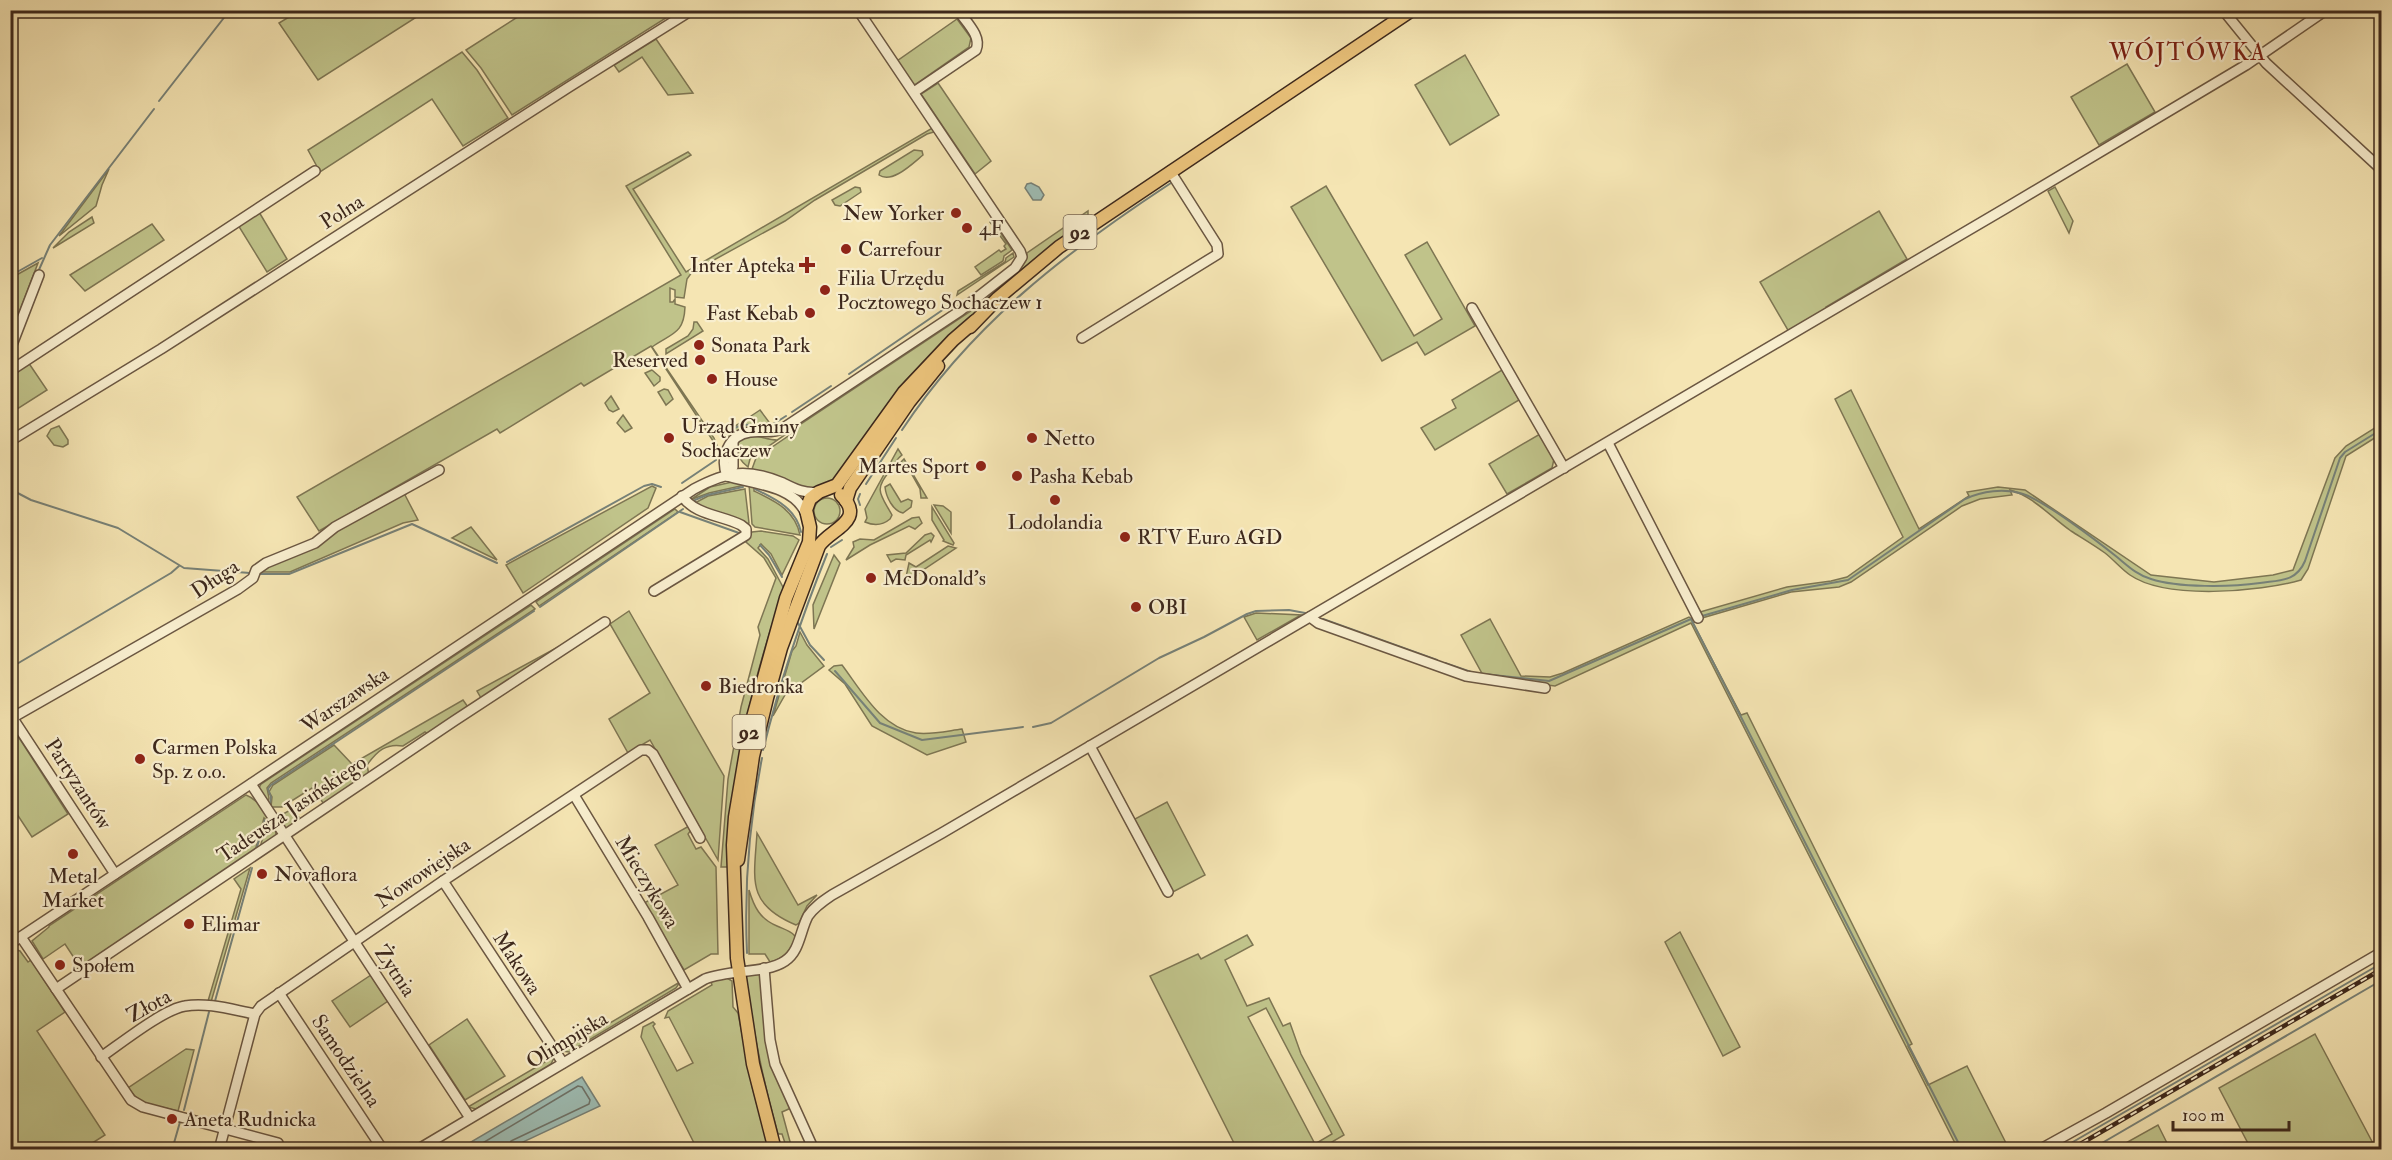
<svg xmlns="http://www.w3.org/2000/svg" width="2392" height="1160" font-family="'IM FELL Double Pica',serif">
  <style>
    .green { fill: #c0c38a; stroke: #7e7653; stroke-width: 1.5; fill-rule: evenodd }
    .water { fill: #9ebdb4; stroke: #778177; stroke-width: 1.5 }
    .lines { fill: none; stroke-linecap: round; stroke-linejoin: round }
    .shore { stroke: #6e7268; stroke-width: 1.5 }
    .stream { stroke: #778177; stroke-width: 2 }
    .minor-casing { stroke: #6b5742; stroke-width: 12 }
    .major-casing { stroke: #3d281c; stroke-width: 15 }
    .minor { stroke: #f8eece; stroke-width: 9 }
    .major { stroke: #eac27a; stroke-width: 12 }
    .rail-casing { stroke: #3d281c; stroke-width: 4.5 }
    .rail { stroke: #f8eece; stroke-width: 2; stroke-dasharray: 7; stroke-linecap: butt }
    .poi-dot { fill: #8f2418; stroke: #f8eece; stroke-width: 2 }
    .labels { text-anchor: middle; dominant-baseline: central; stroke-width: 4.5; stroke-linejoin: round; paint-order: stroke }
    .shield { fill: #f8eece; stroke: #756351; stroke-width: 1.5 }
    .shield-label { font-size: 20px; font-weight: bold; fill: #3d281c }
    .street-label { font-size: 21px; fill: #3d281c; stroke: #f8eece }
    .poi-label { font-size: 21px; fill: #3d281c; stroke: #f8eece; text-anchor: start }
    .quarter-label { font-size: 24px; letter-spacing: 1.5px; fill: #7a1f14; stroke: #f8eece }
  </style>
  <rect width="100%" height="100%" fill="#f5e5b3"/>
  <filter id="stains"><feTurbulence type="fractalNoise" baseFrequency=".00333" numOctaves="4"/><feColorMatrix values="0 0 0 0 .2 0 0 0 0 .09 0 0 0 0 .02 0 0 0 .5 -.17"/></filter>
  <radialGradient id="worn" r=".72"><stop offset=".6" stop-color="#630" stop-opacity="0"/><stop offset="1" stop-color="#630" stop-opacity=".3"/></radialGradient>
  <g class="green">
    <path d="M299,11V10L426,11L318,80L279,23Z"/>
    <path d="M527,11V10L677,11L512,115L481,68L466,50Z"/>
    <path d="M957,19L971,38L969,47L913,86L897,61Z"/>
    <path d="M656,39L693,93L668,95L642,57L619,72L614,65Z"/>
    <path d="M462,52L477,70L508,118L463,146L432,99L320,172L308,150Z"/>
    <path d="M1465,55L1499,115L1450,145L1415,85Z"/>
    <path d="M2127,64L2155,112L2099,145L2071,97Z"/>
    <path d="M938,83L991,161L975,174L921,94Z"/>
    <path d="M934,127V132L927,134L815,200L785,221L692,272L687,279L684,298L675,297V290L670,288V302H673L675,299V304L685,307C684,334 672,333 652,347L714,438L719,450L651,346L584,386L581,383L500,433L497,429L319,531L297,497L681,275L626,186L688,152L691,155L633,189L686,272Z"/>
    <path d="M914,150L922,151L923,155C912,164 892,184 879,175L880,171Z"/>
    <path d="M109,169L102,185L96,206L59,236Z"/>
    <path d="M1326,186L1414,336L1442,319L1405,255L1427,242L1475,326L1425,355L1417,342L1382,361L1291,207Z"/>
    <path d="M855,187L860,188L861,192L840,206L835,205L832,200Z"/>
    <path d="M2055,187L2073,221L2069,233L2048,191Z"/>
    <path d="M1088,211V218L1015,275L966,321L833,482L811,489L803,488L752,469L756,458L797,430L798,426L971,311L1021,268L1026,260L1027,253Z"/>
    <path d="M1879,211L1907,259L1826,307L1828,310L1789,332L1760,282Z"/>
    <path d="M259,212L287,259L267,272L238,225Z"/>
    <path d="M92,217L94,223L53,248L69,232Z"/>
    <path d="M992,220L1012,250L1004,256L1003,261L981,275L975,267L999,250L1001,252L1006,249L1004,246L1006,244L990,222Z"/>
    <path d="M152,224L164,240L85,291L70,275Z"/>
    <path d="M1013,253L1014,257L957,295L958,291L1005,262L1006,258Z"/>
    <path d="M38,263L11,334V278Z"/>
    <path d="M694,322H697L703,331L666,354V349L688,336L693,329Z"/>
    <path d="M28,362L47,390L11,413V374Z"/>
    <path d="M652,370L660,377V381L654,386L645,373Z"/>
    <path d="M1502,370L1519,400L1435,450L1421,428L1456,408L1452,400Z"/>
    <path d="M664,389L668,390L673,399L666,405L658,392Z"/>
    <path d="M1851,390L1919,529L1969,496L1967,492L1998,487L2025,490L2151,575L2214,582L2273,575L2293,570L2335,458L2346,446L2381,424V434L2346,456L2308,569L2301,580C2259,592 2166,600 2130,575C2121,569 2114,560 2105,553C2094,545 2082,538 2071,531C2052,518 2033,496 2010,490L2012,495L1980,499L1962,506L1851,582L1839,587L1791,592L1702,618L1700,612L1787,587L1831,581L1847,577L1903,537L1835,399Z"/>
    <path d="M611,396L619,409L613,412L609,410L605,403Z"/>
    <path d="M760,410L769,422C754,432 741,424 727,440L721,436C734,426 747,419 760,410Z"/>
    <path d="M623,415L632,428L625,432L617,423Z"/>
    <path d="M59,426L68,440V444L63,447L54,445L47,436L51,429Z"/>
    <path d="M795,428L750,459L748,467C734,457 731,437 752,436C761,436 768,440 777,440Z"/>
    <path d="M1540,434L1554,459L1552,468L1507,494L1489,464Z"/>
    <path d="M898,449L902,455C895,460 895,465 890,471C873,490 881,495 892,515L890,519C883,525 874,526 865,522L867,518L865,509Z"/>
    <path d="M904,459L927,498H921L920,489L911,473L900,467V463Z"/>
    <path d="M732,482L745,485L709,493L690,500L710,487Z"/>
    <path d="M749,484L754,486V491C775,501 795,510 800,535L755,527L752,524Z"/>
    <path d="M890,484L901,502L908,499L912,501L911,507L903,513C893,511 886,497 885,487Z"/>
    <path d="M652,486L656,488L648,508L523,593L506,565Z"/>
    <path d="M411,489L405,495L418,520L403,523L290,572H259Z"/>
    <path d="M745,489L749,523L747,524L715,514L693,504L708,496Z"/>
    <circle cx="827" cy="511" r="13"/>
    <path d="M934,505L943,506L951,512V533Z"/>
    <path d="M932,507L954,543L953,545L943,541L944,540L932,520Z"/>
    <path d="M675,509L678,512L539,606L536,602Z"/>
    <path d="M919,517L922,523L915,529L909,526L870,545L846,560L854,547L853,542L860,539L874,540L912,518Z"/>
    <path d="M471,527L497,560L452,538Z"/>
    <path d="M761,531L793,536L799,540L782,575L771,554L761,544L758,548L768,559L784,589C752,681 731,769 728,867H721L728,779L741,707L760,635L758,627L776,578L764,558L746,542L752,532Z"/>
    <path d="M931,533L934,536L931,542L930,540L906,555L905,560L896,559L891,562L887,555L906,553L925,535Z"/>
    <path d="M948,546L956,548L905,582L909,563L916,567Z"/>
    <path d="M834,555L840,563L814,629L813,605Z"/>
    <path d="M531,605L535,609L271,783L267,788L269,798L267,806L259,788L261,784Z"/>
    <path d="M629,611L724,776L718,860L650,740L628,753L609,719L650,693L610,624Z"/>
    <path d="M1256,613L1301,615L1257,640L1244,617Z"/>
    <path d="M1689,617L1692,619L1695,618L1696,621L1693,623L1741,715L1747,713L1912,1044L1908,1046L1928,1085L1967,1066L2009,1149H1958L1691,623L1555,686L1484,677L1461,635L1490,619L1521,676L1550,677L1563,673Z"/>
    <path d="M800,632L807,645L824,666L785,695L773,716L792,651L796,646Z"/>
    <path d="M558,647V649L481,698L477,691Z"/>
    <path d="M842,665C861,690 881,728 916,733C931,735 947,731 962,729L966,742L927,755L872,726L845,684L829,670L834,666Z"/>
    <path d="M463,700L468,707L428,734L425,732L403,746C386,743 377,751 367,765L369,775L324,804L312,788L282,807H271L272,797L269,792L273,785L334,745L352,764Z"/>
    <path d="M10,732L16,733L68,814L32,837L11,805Z"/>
    <path d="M246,795C259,800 277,823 276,837L260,848L267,821L264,818L255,851L80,967L65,944L43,959L32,941L49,927V926Z"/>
    <path d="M1167,802L1205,875L1171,893L1133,820Z"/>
    <path d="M296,807L302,810L296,813L301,820L288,829H284L279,823L281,815Z"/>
    <path d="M689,826L691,830L688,834L696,849L701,847L716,867L718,954H711L684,970L644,903L678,885L655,845Z"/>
    <path d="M757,833L798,905L817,895L807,906L799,923L796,925C746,904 754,880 757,833Z"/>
    <path d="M250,868L211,1002L208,1001L241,889L234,879Z"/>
    <path d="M749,890C754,907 760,919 777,926C783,929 789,930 794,935L796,939C790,951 784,959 770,962L765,954H749Z"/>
    <path d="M1680,932L1740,1047L1723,1056L1665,942Z"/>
    <path d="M1247,935L1253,945L1225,960L1247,1006L1269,998L1283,1026L1290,1023L1301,1054L1344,1135L1320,1149H1237L1150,976L1198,954L1201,959ZM1266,1008L1332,1134L1315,1144L1248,1017Z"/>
    <path d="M17,950L20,951L28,962L31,960L65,1012L37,1031L105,1135L83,1149H11L10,954Z"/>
    <path d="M759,972L762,978L768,1053L791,1108L782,1112L792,1149H787L782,1134H778C763,1082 753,1031 746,977L747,975Z"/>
    <path d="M371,975L388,1001L350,1027L332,1001Z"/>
    <path d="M719,978H727L732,981L733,1007L738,1013L752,1086L769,1149H697L641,1037L643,1027L653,1022L655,1024L653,1026L677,1071L693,1063L669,1017L665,1018L668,1011L712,985L711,982Z"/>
    <path d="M680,982L676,988L569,1052L562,1051Z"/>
    <path d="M467,1019L505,1076L465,1100L429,1045Z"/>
    <path d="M2315,1034L2376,1149H2251L2219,1088Z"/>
    <path d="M186,1049L194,1050L178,1111L140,1102L128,1088Z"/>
    <path d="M555,1056L551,1064L476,1109L468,1107Z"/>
    <path d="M2158,1125L2170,1149H2115Z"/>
  </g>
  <g class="water">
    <path d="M1031,183L1039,187L1044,195L1041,200H1033L1025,188L1027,184Z"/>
    <path d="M582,1077L600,1106L508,1149H459Z"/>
  </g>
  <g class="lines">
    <path class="shore" d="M471,1150L578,1086L582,1087L590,1100L589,1104L511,1141L507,1150"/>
    <g class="stream">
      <path d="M159,101L230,10"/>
      <path d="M38,272L50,245L154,109"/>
      <path d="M10,276L42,258"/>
      <path d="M849,374L944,309"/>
      <path d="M792,412L831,386"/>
      <path d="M902,430C972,324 1066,252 1171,183"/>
      <path d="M725,438C739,418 750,427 769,425C775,424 781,419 786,416"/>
      <path d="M682,483L716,460"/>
      <path d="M866,484L896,438"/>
      <path d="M10,489L31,500L118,528L184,568L250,573"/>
      <path d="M755,489C775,499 796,508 801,532"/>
      <path d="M695,500L707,495L743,487"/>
      <path d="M860,505L858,499L860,494"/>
      <path d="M680,512L739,533"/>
      <path d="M760,545L769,555L782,577"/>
      <path d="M831,547L842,540"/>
      <path d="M507,562L644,486L652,484L661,487"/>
      <path d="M258,574H289L412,524L497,563"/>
      <path d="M540,607L683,509"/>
      <path d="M1702,616L1792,590L1848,580L1965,499C1982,491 2004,488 2023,494C2045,501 2097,541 2117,557C2128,566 2137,575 2151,579C2178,588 2231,587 2260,583C2280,580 2296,582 2305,561L2340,458L2345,452L2382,429"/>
      <path d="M1323,619L1437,660"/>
      <path d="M1691,619L1962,1150"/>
      <path d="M798,623L810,645L824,660"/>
      <path d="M1445,663L1474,673L1549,681L1691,619"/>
      <path d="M10,668L171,573L179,566"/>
      <path d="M835,671L880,723L922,740L1023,727"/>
      <path d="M1033,727L1051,723L1159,658L1204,637L1247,614L1256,611L1289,610L1305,613"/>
      <path d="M763,750C780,682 801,618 827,554"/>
      <path d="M270,804L271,797L268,789L271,785L534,611"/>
      <path d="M257,847L265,820"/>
      <path d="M747,953C744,887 749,823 762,758"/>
      <path d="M215,1001L252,868"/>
      <path d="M184,1110L209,1012"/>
      <path d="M172,1150L180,1122"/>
      <path d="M2059,1150L2382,963"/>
      <path d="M2090,1150L2382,980"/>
    </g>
    <g class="minor-casing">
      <g id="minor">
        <path d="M2223,10L2266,63L2382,170"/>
        <path d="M914,92L976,50C982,36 966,22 958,10"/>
        <path d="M1472,308L1564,468"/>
        <path d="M1082,338L1218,254L1217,245L1170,171"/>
        <path d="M10,350L39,275"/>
        <path d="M10,371L315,171"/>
        <path d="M10,441L161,349L569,87L692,10"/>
        <path d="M1608,443L1698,618"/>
        <path d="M727,476C720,458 728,435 750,432C761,430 771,434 782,429L960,311L1015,268L1022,257L1020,251L858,10"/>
        <path d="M727,476C753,484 794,485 806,514"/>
        <path d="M727,476L733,467V441"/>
        <path d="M654,591L746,535V529L741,525C721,515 695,515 682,496"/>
        <path d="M1310,617L1318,623L1466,676L1545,688"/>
        <path d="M10,714L115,874"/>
        <path d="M10,719L238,589L253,578L256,570L266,563L315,543L335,527L439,470"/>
        <path d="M1090,746L1168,892"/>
        <path d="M251,784L470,1118"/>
        <path d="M574,795L648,917L688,989"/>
        <path d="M443,881L563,1063"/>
        <path d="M21,937L131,1100L143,1107L278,1143"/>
        <path d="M10,944L694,489C727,471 748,468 783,483C795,489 805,494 819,492"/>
        <path d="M764,968L770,1040L775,1064L814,1150"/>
        <path d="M56,989L454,721L605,622"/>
        <path d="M279,993L383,1150"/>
        <path d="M101,1057C120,1044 164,1009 185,1006C208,1002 233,1010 255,1014"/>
        <path d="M219,1150L255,1014L261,1006L443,881L641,750H648L653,754L700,838"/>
        <path d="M417,1150L705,979C730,969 766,974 785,961C800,951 800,931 808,916C814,907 823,901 832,895L942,833L2006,208L2246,65L2326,10"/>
        <path d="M2039,1150L2106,1113L2382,952"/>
      </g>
    </g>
    <g class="major-casing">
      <g id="major">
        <path d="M970,327L998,298L1059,247L1412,10"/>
        <path d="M846,501L850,488L909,402L938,366"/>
        <path d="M738,860L753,756L767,698L781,648L819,546C830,529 867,521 841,495"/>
        <path d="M775,1150L753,1064L737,958L733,845L735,817L750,728L786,598L809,542L810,527L806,510L810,499L819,492L837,485L904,392L953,340L975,321"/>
      </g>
    </g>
    <use href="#minor" class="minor"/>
    <use href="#major" class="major"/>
    <g class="rail-casing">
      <path id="rail" d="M2070,1150L2382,969"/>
    </g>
    <use href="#rail" class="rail"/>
  </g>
  <g class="poi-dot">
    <circle cx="956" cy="213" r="6"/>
    <circle cx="967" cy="228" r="6"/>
    <circle cx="846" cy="249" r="6"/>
    <path d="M804 256h6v6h6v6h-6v6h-6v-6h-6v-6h6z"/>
    <circle cx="825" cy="290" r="6"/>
    <circle cx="810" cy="313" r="6"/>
    <circle cx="699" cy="345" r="6"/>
    <circle cx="700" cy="360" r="6"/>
    <circle cx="712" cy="379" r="6"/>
    <circle cx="669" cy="438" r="6"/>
    <circle cx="1032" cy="438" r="6"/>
    <circle cx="981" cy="466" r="6"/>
    <circle cx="1017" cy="476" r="6"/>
    <circle cx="1055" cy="500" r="6"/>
    <circle cx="1125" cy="537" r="6"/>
    <circle cx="871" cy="578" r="6"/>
    <circle cx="1136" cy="607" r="6"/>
    <circle cx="706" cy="686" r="6"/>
    <circle cx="140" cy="759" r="6"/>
    <circle cx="73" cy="854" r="6"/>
    <circle cx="262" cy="874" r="6"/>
    <circle cx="189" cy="924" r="6"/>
    <circle cx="60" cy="965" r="6"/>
    <circle cx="172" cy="1119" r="6"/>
  </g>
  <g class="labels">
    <g class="shield">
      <rect x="1063.5" y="215" width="33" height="34" rx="4.5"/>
      <rect x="732.5" y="715" width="33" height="34" rx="4.5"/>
    </g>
    <g class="shield-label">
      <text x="1080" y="232">92</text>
      <text x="749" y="732">92</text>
    </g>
    <g class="street-label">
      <text transform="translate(342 212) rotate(-32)">Polna</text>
      <text transform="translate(215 579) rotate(-34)">Długa</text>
      <text transform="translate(345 700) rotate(-34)">Warszawska</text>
      <text transform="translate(78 784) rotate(57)">Partyzantów</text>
      <text transform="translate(292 809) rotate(-34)">Tadeusza Jasińskiego</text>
      <text transform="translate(423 873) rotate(-34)">Nowowiejska</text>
      <text transform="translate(647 882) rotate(59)">Mieczykowa</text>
      <text transform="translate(517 963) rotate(57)">Makowa</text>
      <text transform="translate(395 971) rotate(56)">Żytnia</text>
      <text transform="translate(149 1006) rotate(-29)">Złota</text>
      <text transform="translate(567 1040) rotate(-31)">Olimpijska</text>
      <text transform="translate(346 1061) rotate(56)">Samodzielna</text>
    </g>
    <g class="poi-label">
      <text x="944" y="213" text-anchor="end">New Yorker</text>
      <text x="979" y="228">4F</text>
      <text x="858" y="249">Carrefour</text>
      <text x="795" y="265" text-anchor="end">Inter Apteka</text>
      <text x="837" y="278">Filia Urzędu<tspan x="837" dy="24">Pocztowego Sochaczew 1</tspan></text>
      <text x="798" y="313" text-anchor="end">Fast Kebab</text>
      <text x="711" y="345">Sonata Park</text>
      <text x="688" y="360" text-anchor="end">Reserved</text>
      <text x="724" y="379">House</text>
      <text x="681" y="426">Urząd Gminy<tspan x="681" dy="24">Sochaczew</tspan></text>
      <text x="1044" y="438">Netto</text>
      <text x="969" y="466" text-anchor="end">Martes Sport</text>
      <text x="1029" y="476">Pasha Kebab</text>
      <text x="1055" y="522" text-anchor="middle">Lodolandia</text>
      <text x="1137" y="537">RTV Euro AGD</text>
      <text x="883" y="578">McDonald's</text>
      <text x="1148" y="607">OBI</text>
      <text x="718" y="686">Biedronka</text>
      <text x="152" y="747">Carmen Polska<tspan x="152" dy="24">Sp. z o.o.</tspan></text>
      <text x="274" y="874">Novaflora</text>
      <text x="73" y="876" text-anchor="middle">Metal<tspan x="73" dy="24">Market</tspan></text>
      <text x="201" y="924">Elimar</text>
      <text x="72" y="965">Społem</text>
      <text x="184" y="1119">Aneta Rudnicka</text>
    </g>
    <g class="quarter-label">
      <text x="2188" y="52">WÓJTÓWKA</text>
    </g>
  </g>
  <rect width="2392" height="1160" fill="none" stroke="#f5e5b3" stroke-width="36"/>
  <rect x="12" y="12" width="2368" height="1136" fill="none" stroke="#3d281c" stroke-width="3"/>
  <rect x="18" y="18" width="2356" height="1124" fill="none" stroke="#3d281c" stroke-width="1.5"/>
  <path d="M2173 1121v9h116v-9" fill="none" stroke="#3d281c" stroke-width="3"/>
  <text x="2182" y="1121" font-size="18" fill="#3d281c" stroke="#f8eece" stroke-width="4.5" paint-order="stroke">100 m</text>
  <rect width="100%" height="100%" filter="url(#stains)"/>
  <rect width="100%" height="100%" fill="url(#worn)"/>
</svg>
